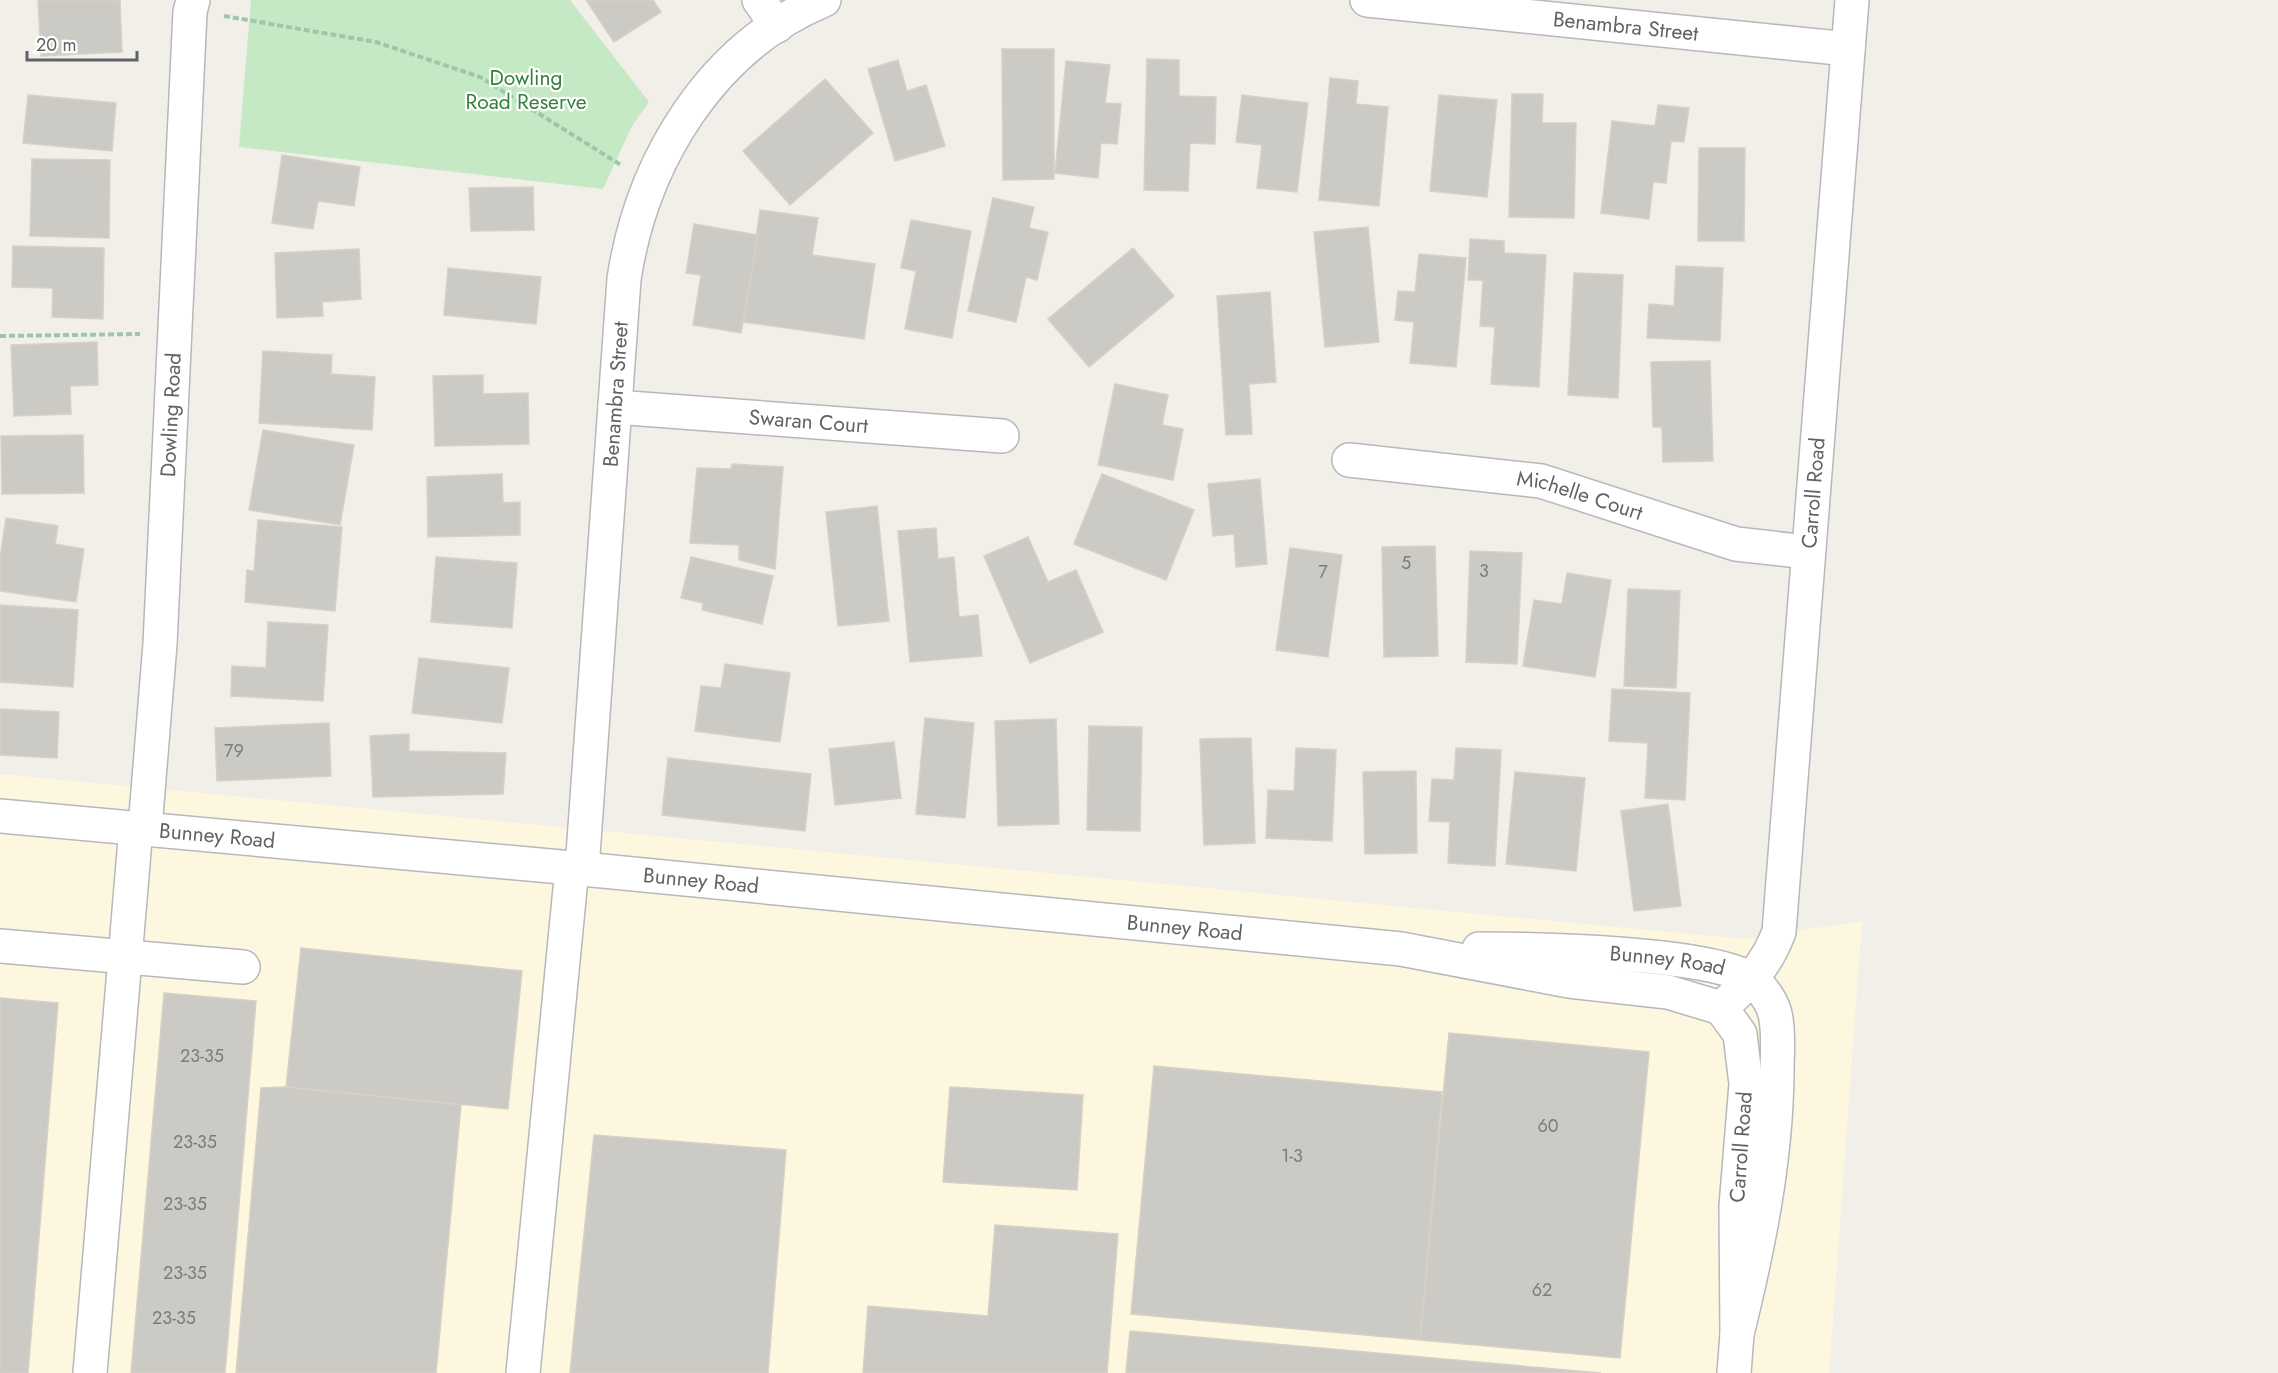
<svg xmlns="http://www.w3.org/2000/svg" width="2278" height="1373" font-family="Jost,sans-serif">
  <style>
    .commercial { fill: #fef7e0 }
    .green { fill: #c5e8c5 }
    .building { fill: #cccac5; stroke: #d6d1c6; stroke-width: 1.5 }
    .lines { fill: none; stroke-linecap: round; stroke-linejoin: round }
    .minor-casing { stroke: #b5b8bc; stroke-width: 36 }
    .path { stroke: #9cc7a9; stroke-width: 4; stroke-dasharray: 6 3; stroke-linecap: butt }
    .minor { stroke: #fff; stroke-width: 33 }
    .labels { text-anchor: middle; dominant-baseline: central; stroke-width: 4.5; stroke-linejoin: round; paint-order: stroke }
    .number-label { font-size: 18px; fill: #7a7d7f }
    .street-label { font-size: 21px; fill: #5f6368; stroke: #fff }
    .park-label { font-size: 21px; fill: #348238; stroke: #fff }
  </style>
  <rect width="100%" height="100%" fill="#f1efe8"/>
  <path class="commercial" d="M0,774L1744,939L1862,921L1829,1373H0Z"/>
  <path class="green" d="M251,0H570L649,102L632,126L603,189L239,147Z"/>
  <g class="building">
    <path d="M38,0H120L122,52L41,56Z"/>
    <path d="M586,0H653L661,12L614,42Z"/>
    <path d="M1002,49H1054V179L1003,180Z"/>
    <path d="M1147,59L1179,60V96L1216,97L1215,144L1190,143L1188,191L1144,190Z"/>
    <path d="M898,60L907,91L926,85L945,146L895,161L868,69Z"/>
    <path d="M1066,61L1110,65L1105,103L1121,104L1117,144L1101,143L1098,178L1055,173Z"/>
    <path d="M1330,78L1358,81L1356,104L1388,107L1379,206L1319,200Z"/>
    <path d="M825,79L873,133L790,205L743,151Z"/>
    <path d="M1512,94H1543L1542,123H1576L1574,218L1509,217Z"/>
    <path d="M28,95L116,103L112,151L23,143Z"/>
    <path d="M1242,95L1308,103L1297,192L1257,188L1262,145L1236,142Z"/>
    <path d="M1439,95L1497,100L1487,197L1430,191Z"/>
    <path d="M1658,105L1689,108L1684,142L1671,141L1666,183L1653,182L1649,219L1601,213L1612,121L1655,126Z"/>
    <path d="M1699,148H1745L1744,241H1698Z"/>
    <path d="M282,155L360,167L354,206L318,201L313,229L272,223Z"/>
    <path d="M32,159L110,160L109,238L30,236Z"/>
    <path d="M533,187L534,230L471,231L469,188Z"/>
    <path d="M993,198L1034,207L1029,228L1048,232L1037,280L1026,277L1016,322L968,311Z"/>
    <path d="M760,210L818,218L812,255L875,264L864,339L744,322Z"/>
    <path d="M911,220L971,231L952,338L905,329L916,271L901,268Z"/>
    <path d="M694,224L758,235L741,333L693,325L701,275L686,273Z"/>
    <path d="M1368,227L1379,342L1325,347L1314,232Z"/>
    <path d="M1470,239L1504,241V253L1546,255L1539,387L1491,384L1495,327L1480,326L1483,280H1468Z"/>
    <path d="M13,246L104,248L103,319L52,317L53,288L12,287Z"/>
    <path d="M1133,248L1174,296L1089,367L1048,319Z"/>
    <path d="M359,249L361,299L322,302L323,316L277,318L275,253Z"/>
    <path d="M1419,254L1466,258L1456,367L1410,363L1414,322L1395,320L1398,291L1415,292Z"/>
    <path d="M1676,266L1723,268L1720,341L1647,338L1649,304L1674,306Z"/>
    <path d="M448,268L541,277L536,324L444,315Z"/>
    <path d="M1574,273L1623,275L1618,398L1568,395Z"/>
    <path d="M1270,292L1276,382L1249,384L1252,434L1226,435L1217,296Z"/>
    <path d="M97,342L98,385L70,386L71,414L14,416L11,345Z"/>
    <path d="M263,351L332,355L331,374L375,377L372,430L259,423Z"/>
    <path d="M1710,361L1713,461L1663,462L1662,427H1653L1651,362Z"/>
    <path d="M483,375V394L528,393L529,444L435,446L433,376Z"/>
    <path d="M1115,384L1168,395L1162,425L1183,429L1173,480L1098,465Z"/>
    <path d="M263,430L354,445L340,525L249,510Z"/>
    <path d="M83,435L84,493L2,494L1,436Z"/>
    <path d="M732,464L783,467L775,569L739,560V545L690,543L697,468L731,469Z"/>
    <path d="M502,474L503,503L520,502V535L428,537L427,477Z"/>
    <path d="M1102,474L1194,510L1166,580L1074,544Z"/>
    <path d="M1260,479L1267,564L1236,567L1234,534L1213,536L1208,484Z"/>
    <path d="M877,506L889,621L838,626L826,512Z"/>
    <path d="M6,518L58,526L55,544L84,549L76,602L0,591V558Z"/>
    <path d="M258,520L342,527L335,611L245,602L247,570L254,571Z"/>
    <path d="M936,528L938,559L954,557L959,617L978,615L982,656L910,662L898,531Z"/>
    <path d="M1028,537L1048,582L1076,570L1103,632L1030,663L984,556Z"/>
    <path d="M1435,546L1438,656L1384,657L1382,547Z"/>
    <path d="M1290,548L1342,555L1328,657L1276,650Z"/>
    <path d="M1470,551L1522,553L1517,664L1466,662Z"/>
    <path d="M436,557L517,563L512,628L431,622Z"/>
    <path d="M691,557L773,576L762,624L702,610L703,603L681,598Z"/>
    <path d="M1567,573L1611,580L1595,677L1523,666L1534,600L1562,604Z"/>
    <path d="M1628,589L1680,591L1676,688L1624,686Z"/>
    <path d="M0,605L78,610L73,687L0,682Z"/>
    <path d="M268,622L328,625L323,701L231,696L232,666L266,668Z"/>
    <path d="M419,658L509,668L502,723L412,713Z"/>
    <path d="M725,664L790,673L780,742L695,731L701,686L721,688Z"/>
    <path d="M1612,689L1690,693L1685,800L1645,798L1648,743L1609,741Z"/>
    <path d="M0,709L59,712L57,758L0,755Z"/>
    <path d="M925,718L974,723L965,818L916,814Z"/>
    <path d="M1056,719L1059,824L998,826L995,721Z"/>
    <path d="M329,723L331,776L217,781L215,728Z"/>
    <path d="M1089,726L1142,727L1140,831L1087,830Z"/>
    <path d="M409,734V751L506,753L503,794L373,797L370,736Z"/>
    <path d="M1251,738L1255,843L1204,845L1200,739Z"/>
    <path d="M894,742L901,798L835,805L829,749Z"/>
    <path d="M1296,748L1336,750L1332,841L1266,838L1268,790L1294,791Z"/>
    <path d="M1456,748L1501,750L1495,866L1448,863L1450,822L1429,821L1432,779L1454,780Z"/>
    <path d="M668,758L811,774L805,831L662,815Z"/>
    <path d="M1416,771L1417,853L1365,854L1363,772Z"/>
    <path d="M1515,772L1585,778L1576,871L1506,864Z"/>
    <path d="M1668,804L1681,906L1634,911L1621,811Z"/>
    <path d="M301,948L522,971L508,1109L286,1087Z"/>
    <path d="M164,993L256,1001L225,1373H131Z"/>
    <path d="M0,998L58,1003L28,1373H0Z"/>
    <path d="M1449,1033L1649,1052L1620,1358L1420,1340Z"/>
    <path d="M1154,1066L1442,1092L1420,1340L1131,1314Z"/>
    <path d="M286,1087L461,1105L436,1373H236L261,1088Z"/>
    <path d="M950,1087L1083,1095L1077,1190L943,1182Z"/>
    <path d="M594,1135L786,1150L768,1373H570Z"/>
    <path d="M995,1225L1118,1234L1107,1373H863L868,1306L988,1316Z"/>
    <path d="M1130,1331L1601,1373H1126Z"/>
  </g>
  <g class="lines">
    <g class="minor-casing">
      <g id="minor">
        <path d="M759,0L777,26"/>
        <path id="s1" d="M1367,0L1848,49"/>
        <path id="s2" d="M615,407L1002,436"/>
        <path id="s3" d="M1349,460L1541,481L1736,544L1807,552"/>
        <path id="s4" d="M0,816L572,868L1401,949L1569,981L1668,992L1721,1008"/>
        <path id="s5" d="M145,828L160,644L190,12L193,0"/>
        <path id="s6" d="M582,869L624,279C642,161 711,47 824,0"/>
        <path d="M0,946L243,967"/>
        <path id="s7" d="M1479,949C1528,949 1720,952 1753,981C1764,990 1774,1004 1776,1019C1779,1036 1777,1056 1777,1074C1776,1162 1758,1249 1737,1334"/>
        <path id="s8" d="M1721,1008C1749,982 1765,968 1779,932L1852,0"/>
        <path d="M1721,1008L1740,1034L1746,1084L1736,1206L1737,1334L1734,1373"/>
        <path d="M90,1373L136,828"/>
        <path d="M523,1373L572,868"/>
      </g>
    </g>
    <g class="path">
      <path d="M224,16L376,42L480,77L621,165"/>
      <path d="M0,336L140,334"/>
    </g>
    <use href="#minor" class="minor"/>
  </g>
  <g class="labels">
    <g class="number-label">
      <text x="1406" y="563">5</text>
      <text x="1484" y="571">3</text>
      <text x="1323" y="572">7</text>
      <text x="234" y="751">79</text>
      <text x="202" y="1056">23-35</text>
      <text x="1548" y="1126">60</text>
      <text x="195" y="1142">23-35</text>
      <text x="1292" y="1156">1-3</text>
      <text x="185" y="1204">23-35</text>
      <text x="185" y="1273">23-35</text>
      <text x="1542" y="1290">62</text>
      <text x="174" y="1318">23-35</text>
    </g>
    <g class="street-label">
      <text stroke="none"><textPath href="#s1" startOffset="260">Benambra Street</textPath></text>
      <text stroke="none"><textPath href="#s6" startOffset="476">Benambra Street</textPath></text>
      <text stroke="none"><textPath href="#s5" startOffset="414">Dowling Road</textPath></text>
      <text stroke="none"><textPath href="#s2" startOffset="194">Swaran Court</textPath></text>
      <text stroke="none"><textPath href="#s8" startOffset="537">Carroll Road</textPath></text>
      <text stroke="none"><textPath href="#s3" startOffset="234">Michelle Court</textPath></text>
      <text stroke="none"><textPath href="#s4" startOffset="218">Bunney Road</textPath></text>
      <text stroke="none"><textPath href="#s4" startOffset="704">Bunney Road</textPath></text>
      <text stroke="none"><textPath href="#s4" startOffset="1190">Bunney Road</textPath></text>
      <text stroke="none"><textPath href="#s7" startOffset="189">Bunney Road</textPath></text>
      <text transform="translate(1741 1147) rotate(-86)">Carroll Road</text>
    </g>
    <g class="park-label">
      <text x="526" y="78">Dowling<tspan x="526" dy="24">Road Reserve</tspan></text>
    </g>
  </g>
  <path d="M27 51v9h110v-9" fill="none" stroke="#5f6368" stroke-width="3"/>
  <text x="36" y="51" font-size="18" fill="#5f6368" stroke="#ffffff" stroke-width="4.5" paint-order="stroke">20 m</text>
</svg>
